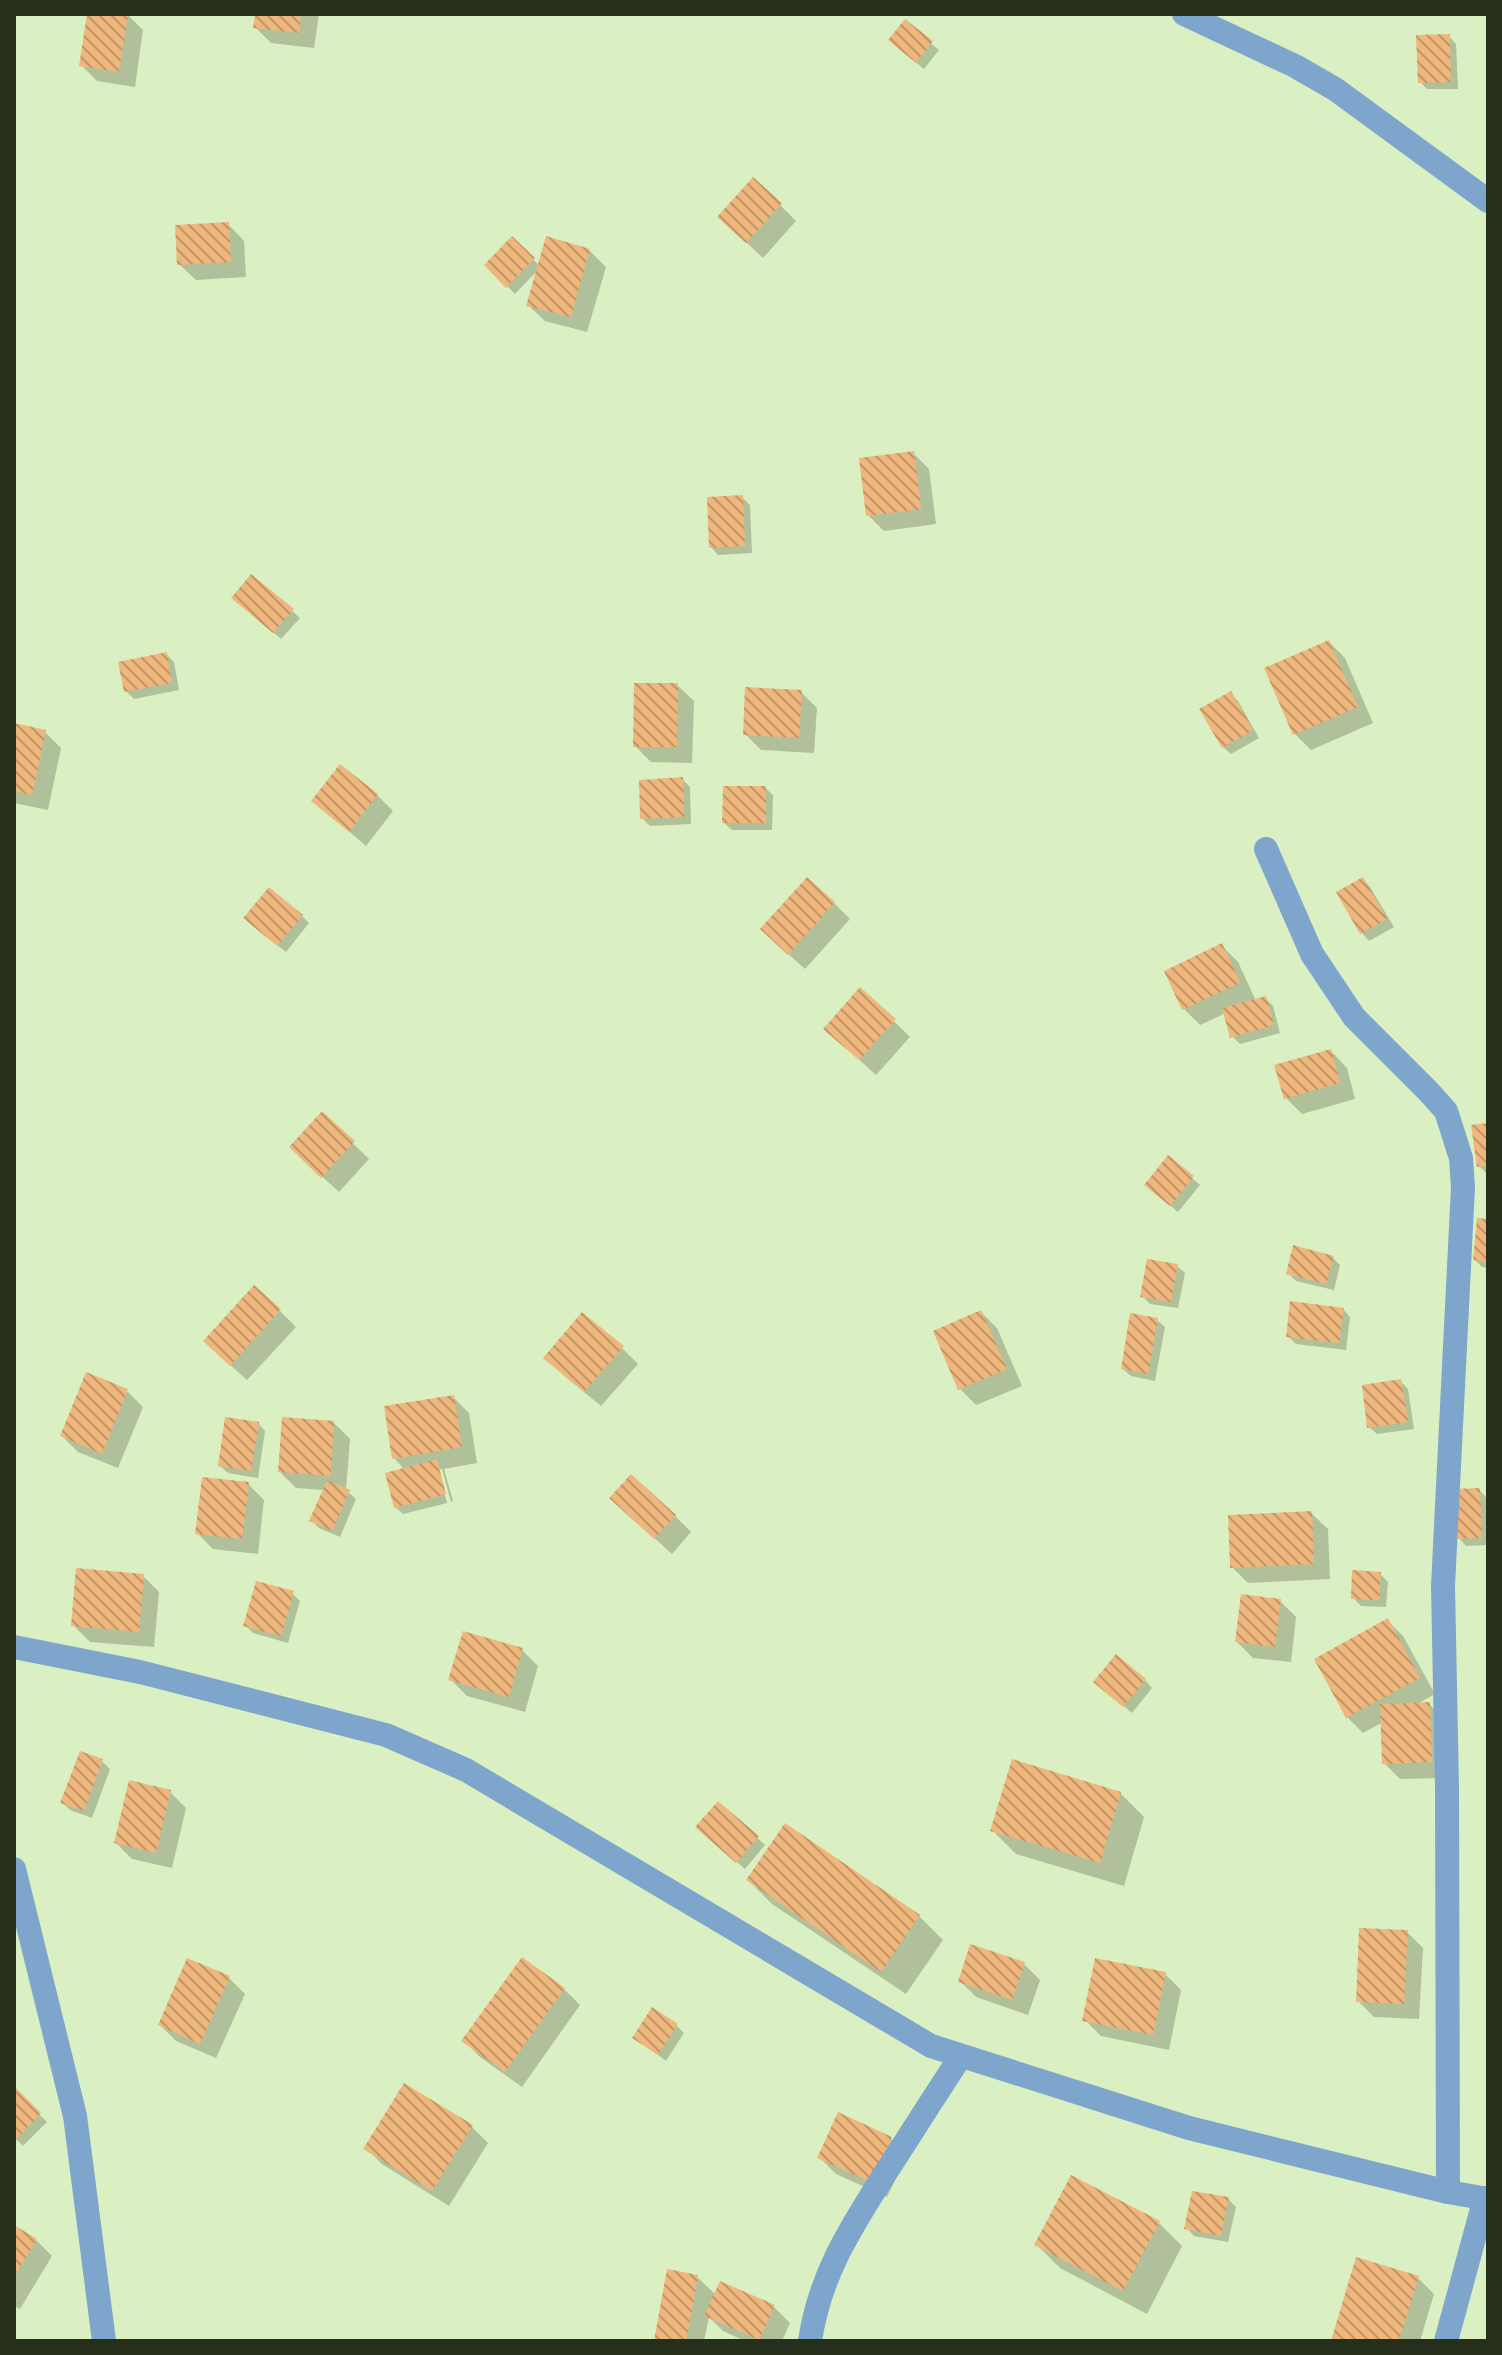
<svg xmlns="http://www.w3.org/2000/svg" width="1502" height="2355" font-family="'Times New Roman',serif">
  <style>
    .shadow { fill: #0003 }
    .building { fill: url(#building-back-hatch) }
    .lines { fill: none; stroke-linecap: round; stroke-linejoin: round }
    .street { stroke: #7ea6cc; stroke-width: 24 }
  </style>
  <defs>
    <pattern id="building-back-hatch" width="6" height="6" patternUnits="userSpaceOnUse" patternTransform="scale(2)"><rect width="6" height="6" fill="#eeb77e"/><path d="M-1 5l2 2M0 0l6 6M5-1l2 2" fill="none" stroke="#c19566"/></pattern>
  </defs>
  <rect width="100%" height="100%" fill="#dbf0c2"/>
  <g class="shadow">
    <path d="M89,14H127L143,30L135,87L97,81L81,65Z"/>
    <path d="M257,14H319L314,48L271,43L255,27Z"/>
    <path d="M905,22L939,50L924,69L898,48Z"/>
    <path d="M1449,36L1456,44L1458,89H1427L1420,82Z"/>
    <path d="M780,205L796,221L763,258L736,233Z"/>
    <path d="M228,224L244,241L246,277L196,280L179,264Z"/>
    <path d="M512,239L540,266L589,250L606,267L587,332L545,321L528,305L538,270L515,294L486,265Z"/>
    <path d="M913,453L929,469L936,524L884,531L868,515Z"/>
    <path d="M742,497L750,505L752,553L718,555L711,547Z"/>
    <path d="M241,605L292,611L300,618L281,639Z"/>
    <path d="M1329,642L1345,658L1373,723L1311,750L1295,734Z"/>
    <path d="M166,654L174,662L179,690L134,699L126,691Z"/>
    <path d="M677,685L694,701L692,763L651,762L635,746Z"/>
    <path d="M801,692L817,708L814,753L761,750L745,734Z"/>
    <path d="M1230,693L1238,701L1259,738L1231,754L1223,747Z"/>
    <path d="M14,725L45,732L61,748L48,810L14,803Z"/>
    <path d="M682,779L690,787L691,824L650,826L642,818Z"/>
    <path d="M765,788L773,795L772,830H732L724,823Z"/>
    <path d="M377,795L393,811L366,846L314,801Z"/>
    <path d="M1363,879L1370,887L1394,927L1369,941L1362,933L1339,893Z"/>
    <path d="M834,903L850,919L805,969L778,945Z"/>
    <path d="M302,916L309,923L286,952L253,926Z"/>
    <path d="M1222,946L1238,962L1256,1001L1265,998L1273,1006L1280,1033L1240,1044L1232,1036L1226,1013L1200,1025L1184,1009Z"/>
    <path d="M894,1021L910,1037L876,1075L842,1044Z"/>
    <path d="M1331,1051L1347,1068L1355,1099L1302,1114L1286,1098Z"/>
    <path d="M323,1114L369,1159L339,1192L307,1163Z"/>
    <path d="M1488,1125V1175L1479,1166Z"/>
    <path d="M1192,1178L1200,1185L1178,1212L1154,1192Z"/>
    <path d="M1488,1221V1268L1482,1267L1475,1260Z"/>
    <path d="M1333,1258L1340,1265L1334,1290L1296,1281L1288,1273Z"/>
    <path d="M1177,1266L1185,1273L1178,1308L1150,1304L1142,1296Z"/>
    <path d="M1343,1309L1350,1317L1346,1350L1296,1344L1288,1336Z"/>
    <path d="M280,1311L296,1327L247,1380L221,1357Z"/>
    <path d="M981,1312L997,1328L1022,1386L976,1405L960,1389Z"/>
    <path d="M1157,1320L1165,1327L1155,1381L1131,1376L1123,1369Z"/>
    <path d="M622,1348L638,1364L601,1406L562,1374Z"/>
    <path d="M1400,1381L1408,1389L1414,1429L1377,1434L1369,1427Z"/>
    <path d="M127,1391L143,1407L118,1468L78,1452L62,1436Z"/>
    <path d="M453,1397L469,1413L477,1463L444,1469L453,1501L451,1502L442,1469H438L447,1503L403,1514L395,1507L405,1470L394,1458Z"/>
    <path d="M258,1423L265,1431L258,1478L228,1473L220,1466Z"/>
    <path d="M334,1423L350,1439L346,1490L356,1499L340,1537L319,1528L312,1521L325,1490L296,1488L280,1472Z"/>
    <path d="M248,1484L264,1500L258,1554L213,1549L197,1533Z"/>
    <path d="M1479,1490L1487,1498L1488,1545L1466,1546L1459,1538Z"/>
    <path d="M1311,1513L1328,1529L1330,1579L1248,1583L1232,1567Z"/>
    <path d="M628,1514L675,1516L691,1532L672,1554Z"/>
    <path d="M1380,1574L1388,1582L1386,1607L1361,1606L1353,1598Z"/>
    <path d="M143,1576L159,1592L154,1647L90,1642L74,1626Z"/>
    <path d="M292,1593L300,1601L288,1643L253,1633L246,1626Z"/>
    <path d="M1280,1601L1296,1617L1291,1662L1253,1658L1237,1642Z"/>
    <path d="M1387,1620L1403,1636L1435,1694L1415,1705L1429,1704L1445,1720L1447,1778L1400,1779L1384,1763L1383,1722L1363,1733L1347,1717Z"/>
    <path d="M522,1650L538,1666L525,1712L467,1696L451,1680Z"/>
    <path d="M1145,1680L1152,1688L1132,1713L1103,1689Z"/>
    <path d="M102,1761L110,1769L92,1818L70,1810L62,1802Z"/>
    <path d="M170,1792L186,1808L172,1868L132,1859L116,1843Z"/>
    <path d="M1120,1793L1144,1817L1124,1886L1016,1854L992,1830Z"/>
    <path d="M718,1803L765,1845L745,1869L705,1835Z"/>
    <path d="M786,1826L919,1916L943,1940L906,1994L772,1904L748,1880Z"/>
    <path d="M1407,1932L1423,1948L1419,2019L1374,2017L1358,2001Z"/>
    <path d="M1024,1964L1040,1980L1028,2015L976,1997L960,1981Z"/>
    <path d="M1165,1974L1181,1990L1169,2050L1101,2036L1085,2020Z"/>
    <path d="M229,1978L245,1994L216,2058L176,2041L160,2025Z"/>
    <path d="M564,1989L580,2005L522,2087L480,2057L464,2041Z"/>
    <path d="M677,2026L684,2033L666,2061L635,2038Z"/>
    <path d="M14,2089L47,2122L23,2146L14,2137Z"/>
    <path d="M472,2127L488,2143L449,2206L382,2164L366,2148Z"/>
    <path d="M891,2139L907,2155L887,2197L836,2174L820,2158Z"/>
    <path d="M1228,2199L1236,2207L1228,2242L1194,2236L1187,2228Z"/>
    <path d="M1158,2222L1182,2246L1147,2314L1060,2268L1036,2244Z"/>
    <path d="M14,2227L36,2240L52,2256L20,2309L14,2306Z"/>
    <path d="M697,2277L716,2295L774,2307L790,2323L782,2341H745L723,2331L709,2317L704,2341H656Z"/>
    <path d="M1418,2278L1434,2294L1420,2341H1333Z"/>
  </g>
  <g class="building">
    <path d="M87,14H128L119,72L79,66Z"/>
    <path d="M255,14H301L299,33L253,28Z"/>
    <path d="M905,19L933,41L916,63L888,40Z"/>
    <path d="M1450,34L1451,82L1418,83L1416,35Z"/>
    <path d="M753,177L782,203L746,243L717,217Z"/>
    <path d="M229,222L231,262L177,265L175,225Z"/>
    <path d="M512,236L535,258L506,288L484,265Z"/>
    <path d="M546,236L590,249L571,317L526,306Z"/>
    <path d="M914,451L921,509L866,516L859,458Z"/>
    <path d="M743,495L745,546L709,548L707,497Z"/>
    <path d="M251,574L294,609L273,633L231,598Z"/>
    <path d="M1329,640L1358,707L1293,735L1264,668Z"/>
    <path d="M167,652L172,683L124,692L118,662Z"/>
    <path d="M634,683H678L677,747H633Z"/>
    <path d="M745,687L802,690L799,738L743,735Z"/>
    <path d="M1231,691L1253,730L1222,748L1199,709Z"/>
    <path d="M14,723L46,730L32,795L14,791Z"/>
    <path d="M340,764L378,794L349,832L311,801Z"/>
    <path d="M683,777L684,817L640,819L639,780Z"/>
    <path d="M723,786H766V823H722Z"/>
    <path d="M807,877L835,902L788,955L760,929Z"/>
    <path d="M1363,877L1387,919L1360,934L1336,892Z"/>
    <path d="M269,887L303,915L277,946L243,918Z"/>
    <path d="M1222,943L1240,983L1182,1010L1164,971Z"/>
    <path d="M860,987L896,1019L859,1060L823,1029Z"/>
    <path d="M1266,996L1274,1025L1230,1038L1222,1008Z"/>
    <path d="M1331,1049L1340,1083L1284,1099L1274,1065Z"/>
    <path d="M322,1111L355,1141L321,1178L289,1147Z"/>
    <path d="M1488,1123V1165L1477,1167L1471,1125Z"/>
    <path d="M1168,1155L1194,1176L1170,1206L1144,1185Z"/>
    <path d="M1477,1218L1488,1219V1262L1473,1260Z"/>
    <path d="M1293,1245L1334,1256L1326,1284L1286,1274Z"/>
    <path d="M1147,1259L1178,1264L1171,1302L1140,1297Z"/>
    <path d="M254,1285L281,1309L230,1366L203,1341Z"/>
    <path d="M1290,1301L1344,1308L1339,1343L1286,1337Z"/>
    <path d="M981,1310L1007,1369L958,1390L933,1331Z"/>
    <path d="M582,1312L624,1346L584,1392L543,1358Z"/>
    <path d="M1130,1313L1158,1318L1148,1374L1121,1369Z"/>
    <path d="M86,1372L128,1389L102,1454L60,1436Z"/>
    <path d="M1401,1379L1408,1422L1367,1428L1362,1385Z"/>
    <path d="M454,1395L462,1447L392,1459L384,1406Z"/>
    <path d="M225,1417L259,1422L251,1471L218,1466Z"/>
    <path d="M282,1417L334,1421L331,1476L278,1472Z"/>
    <path d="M437,1459L446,1494L394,1508L385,1473Z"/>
    <path d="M631,1474L676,1515L654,1539L609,1498Z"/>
    <path d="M202,1477L249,1482L242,1539L195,1534Z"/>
    <path d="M327,1480L350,1490L332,1531L309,1521Z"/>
    <path d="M1480,1488L1482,1538L1457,1539L1455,1489Z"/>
    <path d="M1312,1511L1314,1564L1230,1568L1228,1515Z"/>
    <path d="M76,1568L144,1574L139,1632L71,1626Z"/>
    <path d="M1352,1570L1381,1572L1379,1600L1351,1599Z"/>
    <path d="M256,1581L294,1591L281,1636L243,1626Z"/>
    <path d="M1241,1594L1281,1599L1275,1647L1235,1642Z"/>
    <path d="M1388,1618L1420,1678L1346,1718L1314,1659Z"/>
    <path d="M463,1631L523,1648L509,1697L448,1680Z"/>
    <path d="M1116,1654L1146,1679L1123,1707L1093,1682Z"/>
    <path d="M1430,1702L1432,1762L1382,1764L1380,1704Z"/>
    <path d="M80,1751L103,1759L84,1811L60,1803Z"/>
    <path d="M1012,1759L1121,1792L1100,1863L990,1831Z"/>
    <path d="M129,1780L171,1790L156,1853L114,1843Z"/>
    <path d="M718,1801L759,1836L736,1863L695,1827Z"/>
    <path d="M785,1823L920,1915L881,1972L746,1880Z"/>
    <path d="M1359,1928L1408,1930L1404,2004L1356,2002Z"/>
    <path d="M970,1944L1025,1962L1012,2000L958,1982Z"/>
    <path d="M522,1957L565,1988L505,2072L461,2041Z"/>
    <path d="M187,1958L230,1976L200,2044L158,2025Z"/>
    <path d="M1095,1958L1166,1972L1153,2035L1082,2021Z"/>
    <path d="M652,2007L678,2024L658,2055L632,2038Z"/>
    <path d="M404,2083L473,2125L432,2191L363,2149Z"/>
    <path d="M14,2086L41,2113L14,2141Z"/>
    <path d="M838,2112L892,2137L871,2182L817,2158Z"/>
    <path d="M1071,2175L1160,2221L1123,2291L1034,2245Z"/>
    <path d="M1192,2191L1229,2197L1221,2236L1184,2229Z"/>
    <path d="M14,2225L37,2239L14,2277Z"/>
    <path d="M1356,2257L1419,2276L1399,2341H1331Z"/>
    <path d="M667,2269L698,2275L686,2341H654Z"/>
    <path d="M720,2281L775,2305L759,2340L704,2316Z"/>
  </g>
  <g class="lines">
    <g class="street">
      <path d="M1184,14L1295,66L1335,89L1488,201"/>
      <path d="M1266,849L1312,954L1354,1017L1429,1092L1446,1111L1461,1158L1463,1187L1443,1586L1447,1786L1448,2192"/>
      <path d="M14,1647L140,1672L386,1735L466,1770L931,2046L1189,2128L1448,2192L1488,2199"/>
      <path d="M14,1869L75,2116L104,2341"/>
      <path d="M810,2341C820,2273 852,2226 888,2169C912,2132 936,2094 961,2056"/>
      <path d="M1446,2341L1485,2198"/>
    </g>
  </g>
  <rect width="1502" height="2355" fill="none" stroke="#262e1c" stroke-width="32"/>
</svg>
